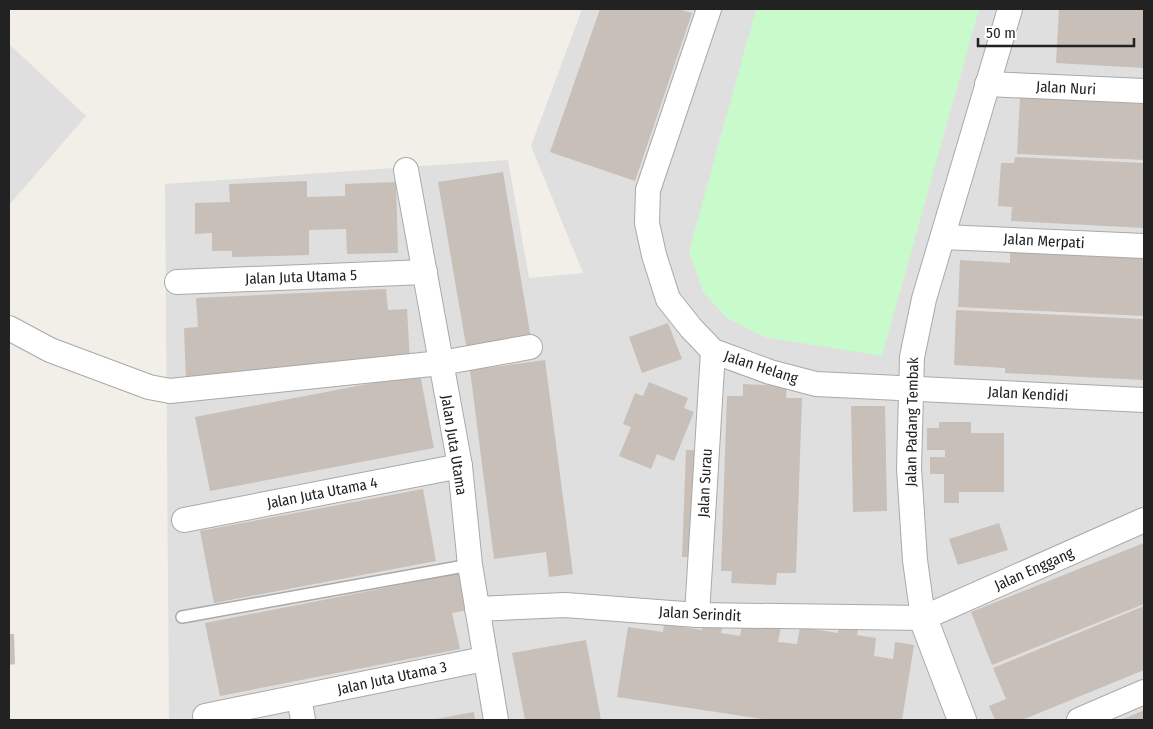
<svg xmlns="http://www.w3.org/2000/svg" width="1153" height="729" font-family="'Fira Sans Condensed',sans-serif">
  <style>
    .residential { fill: #e0dfdf }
    .park { fill: #c8facc }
    .building { fill: #c7bfb8 }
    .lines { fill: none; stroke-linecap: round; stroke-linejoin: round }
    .service-casing { stroke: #a9a9a9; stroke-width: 14 }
    .minor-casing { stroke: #a9a9a9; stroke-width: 26 }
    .tertiary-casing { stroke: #a9a9a9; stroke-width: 30 }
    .service { stroke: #fff; stroke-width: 11 }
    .minor { stroke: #fff; stroke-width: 24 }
    .tertiary { stroke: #fff; stroke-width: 28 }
    .labels { text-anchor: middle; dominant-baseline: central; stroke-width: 4; stroke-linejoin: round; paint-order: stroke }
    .street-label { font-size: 15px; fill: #222; stroke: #fff }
  </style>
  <rect width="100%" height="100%" fill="#f2efe9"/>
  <g class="residential">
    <path d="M582,9H1144V720H169L165,184L508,160L529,278L583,273L531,146Z"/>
    <path d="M9,44L86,116L9,205Z"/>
  </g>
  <path class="park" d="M756,9H979L882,356L764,337L727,318L703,292L689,251Z"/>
  <g class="building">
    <path d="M600,9H678L692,13L635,181L550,152Z"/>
    <path d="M1059,9H1144V68L1056,63Z"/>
    <path d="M1020,97L1144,104V160L1017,154Z"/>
    <path d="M1015,157L1144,163V228L1011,221L1012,207L998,206L1001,163H1014Z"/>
    <path d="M503,172L531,339L467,351L438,182Z"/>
    <path d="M307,181V197L345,196V184L396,182L398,253L347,254L346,229L309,230V255L232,257V251H212V233L195,234V203L230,202L229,184Z"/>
    <path d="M1010,249L1144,255V316L958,307L960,260L1010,263Z"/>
    <path d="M386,289L388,310L407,309L410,362L257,369V377L186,380L184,328L198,327L196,298Z"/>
    <path d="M956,310L1144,319V380L1005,373V368L954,365Z"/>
    <path d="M668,323L682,359L642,373L629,337Z"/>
    <path d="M545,360L573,574L549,577L546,552L494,559L470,370Z"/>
    <path d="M420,374L434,448L210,491L195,417Z"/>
    <path d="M649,382L688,398L684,408L694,412L674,461L657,454L651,469L619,456L631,427L623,424L635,393L643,396Z"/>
    <path d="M743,384L787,386L786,398H802L796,573H777L776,585L731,583L732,571H721L727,396H743Z"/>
    <path d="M851,406H885L887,511L853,512Z"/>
    <path d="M939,422H971V433H1004V492H959V503H944V474H930V457H945V450H927V428H939Z"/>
    <path d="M686,450H704L700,557H682Z"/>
    <path d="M423,489L436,561L214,603L200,531Z"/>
    <path d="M999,523L1008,550L958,565L949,539Z"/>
    <path d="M1144,543V604L992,665L971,612Z"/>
    <path d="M461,573L468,610L452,613L460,649L220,696L205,623Z"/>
    <path d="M1144,606V670L1022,720H995L989,706L1006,699L993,668Z"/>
    <path d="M704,619L723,622L721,633L740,636L743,621L781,627L778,642L797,644L800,627L838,633L839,627L858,630L857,635L876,638L874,656L893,659L895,642L914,645L902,720H769L617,697L628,627L663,632L664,624L702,630Z"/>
    <path d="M9,634H14L15,664L9,665Z"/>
    <path d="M586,640L601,720H525L512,653Z"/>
    <path d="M1144,710V720H1121L1142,711Z"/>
    <path d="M474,712L475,720H436V719Z"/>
  </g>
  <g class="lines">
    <g class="service-casing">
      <path id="service" d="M182,617L470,565"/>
    </g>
    <g class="minor-casing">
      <g id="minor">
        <path d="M709,9L648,190L647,223L654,255L668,299L691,328L713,351L770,372L816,384L1144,400"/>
        <path d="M987,84L1144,91"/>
        <path d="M406,170L460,466L470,565L496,720"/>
        <path d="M943,237L1144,246"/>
        <path d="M177,282L425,272"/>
        <path d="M9,328L50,350L149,387L170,391L441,363L530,347"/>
        <path d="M184,520L460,466"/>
        <path d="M477,609L565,605L697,615L923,618L1144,520"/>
        <path d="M697,615L713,351"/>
        <path d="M923,618L915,560L909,468L912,357L924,299L1010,9"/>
        <path d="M299,697L303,720"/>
        <path d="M205,716L484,659"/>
        <path d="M1079,720L1144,692"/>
      </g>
    </g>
    <g class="tertiary-casing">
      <path id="tertiary" d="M923,618L962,720"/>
    </g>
    <use href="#service" class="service"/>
    <use href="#minor" class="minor"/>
    <use href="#tertiary" class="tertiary"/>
  </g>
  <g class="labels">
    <g class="street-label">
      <text transform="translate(1066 88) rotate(3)">Jalan Nuri</text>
      <text transform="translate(1044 241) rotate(3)">Jalan Merpati</text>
      <text transform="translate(301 277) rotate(-2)">Jalan Juta Utama 5</text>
      <text transform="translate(761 367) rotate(18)">Jalan Helang</text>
      <text transform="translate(1028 394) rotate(3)">Jalan Kendidi</text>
      <text transform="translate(912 422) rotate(-89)">Jalan Padang Tembak</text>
      <text transform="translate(454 445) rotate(81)">Jalan Juta Utama</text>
      <text transform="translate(705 483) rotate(-87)">Jalan Surau</text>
      <text transform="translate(322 493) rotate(-11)">Jalan Juta Utama 4</text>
      <text transform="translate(1034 569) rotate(-24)">Jalan Enggang</text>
      <text transform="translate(700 614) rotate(3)">Jalan Serindit</text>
      <text transform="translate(392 678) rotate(-12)">Jalan Juta Utama 3</text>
    </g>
  </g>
  <rect width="1153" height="729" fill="none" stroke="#222222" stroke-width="20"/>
  <path d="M978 38v8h156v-8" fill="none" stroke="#222222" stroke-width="2.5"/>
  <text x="986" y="38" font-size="15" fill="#222222" stroke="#ffffff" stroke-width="4" paint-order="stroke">50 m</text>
</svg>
